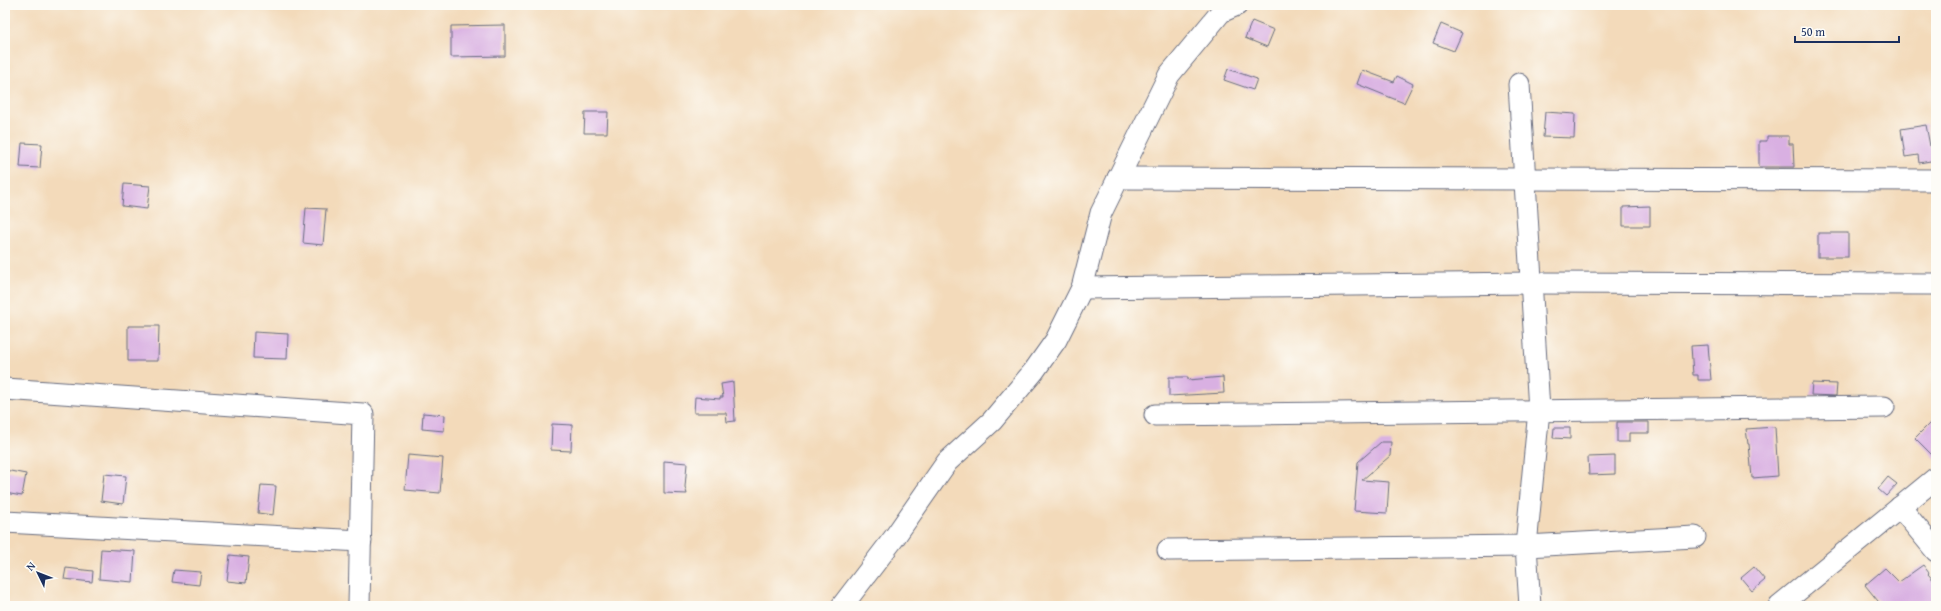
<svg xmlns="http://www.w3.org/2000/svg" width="1941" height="611" font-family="'Gentium Book Plus',serif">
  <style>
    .building { fill: #d9b0e2 }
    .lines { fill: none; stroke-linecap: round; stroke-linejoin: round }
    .minor-casing { stroke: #676b7e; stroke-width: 23 }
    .minor { stroke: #fff; stroke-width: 21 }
  </style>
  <rect width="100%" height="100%" fill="#fdfcf7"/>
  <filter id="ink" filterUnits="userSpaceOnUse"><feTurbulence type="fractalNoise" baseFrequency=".025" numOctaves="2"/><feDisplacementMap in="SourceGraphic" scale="8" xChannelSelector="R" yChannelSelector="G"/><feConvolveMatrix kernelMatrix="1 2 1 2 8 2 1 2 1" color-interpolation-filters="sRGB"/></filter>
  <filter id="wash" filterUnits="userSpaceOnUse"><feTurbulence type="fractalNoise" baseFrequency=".012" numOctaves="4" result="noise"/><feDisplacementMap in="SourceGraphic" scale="16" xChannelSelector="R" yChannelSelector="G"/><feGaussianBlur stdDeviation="0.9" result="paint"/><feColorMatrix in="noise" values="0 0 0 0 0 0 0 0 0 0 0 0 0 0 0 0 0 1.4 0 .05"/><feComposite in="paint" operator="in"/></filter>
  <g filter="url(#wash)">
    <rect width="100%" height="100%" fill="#f3daba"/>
    <g id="blocks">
      <g class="building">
        <path d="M1252,21L1274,30L1267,47L1245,38Z"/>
        <path d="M1441,24L1462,33L1454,51L1433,43Z"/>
        <path d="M505,25V56L451,57V26Z"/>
        <path d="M1228,69L1257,79L1253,90L1224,80Z"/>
        <path d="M1362,70L1394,82L1397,76L1413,84L1404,103L1357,84Z"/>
        <path d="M585,112H608L607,133H584Z"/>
        <path d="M1545,112L1575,114L1574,138L1543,137Z"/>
        <path d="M1926,125L1930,146L1936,145V160L1919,163L1918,155L1905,157L1901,129Z"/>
        <path d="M1767,136H1789V144H1793L1794,167H1759V141H1767Z"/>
        <path d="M22,143L42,144L40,168L20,167Z"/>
        <path d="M124,184L150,186L147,209L122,206Z"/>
        <path d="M1650,206V226H1623V207Z"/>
        <path d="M306,208L326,209L323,245L303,243Z"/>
        <rect x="1818" y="233" width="30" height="24"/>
        <path d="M128,326H159L158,361H128Z"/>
        <path d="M254,332L288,334L287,359L253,358Z"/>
        <path d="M1708,345L1711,380H1698V375H1693L1691,346Z"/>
        <path d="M1169,377H1188V380L1223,377L1224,393L1169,396Z"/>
        <path d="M733,382L735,421L727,422L726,413H694L695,397L720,399V397H723L721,384Z"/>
        <path d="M1812,383L1837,384L1836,396L1811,395Z"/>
        <path d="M423,413L445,415L444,431L422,429Z"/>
        <path d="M1936,417V459L1915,438Z"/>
        <path d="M1617,422H1649V433H1629V442H1617Z"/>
        <path d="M552,424L572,425L571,451L551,450Z"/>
        <path d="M1775,427L1778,476L1752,478L1749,444H1748L1746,429Z"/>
        <path d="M1554,428H1570V439L1553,438Z"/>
        <path d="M1381,442H1391L1390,456L1362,480L1389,482L1387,513L1354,511L1358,462Z"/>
        <path d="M408,455L443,458L440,493L405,490Z"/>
        <path d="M1615,456V474L1589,475L1588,457Z"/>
        <path d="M664,461L687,463L685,487L687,494L664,493Z"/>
        <path d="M5,470L26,474L22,496L5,493Z"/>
        <path d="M104,474L126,476L123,504L101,501Z"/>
        <path d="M1888,477L1897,484L1886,496L1878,489Z"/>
        <path d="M261,485L276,486L273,515L258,513Z"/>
        <path d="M101,549L135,551L133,582L99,579Z"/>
        <path d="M230,555L249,557L246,583L227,581Z"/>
        <path d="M1923,565L1929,573L1928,574L1936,583V599L1928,606H1882L1865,585L1885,568L1899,582Z"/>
        <path d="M1754,567L1765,580L1752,591L1741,578Z"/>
        <path d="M66,568L93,571L92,582L64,579Z"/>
        <path d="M174,570L201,572L199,585L172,582Z"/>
      </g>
    </g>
  </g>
  <g filter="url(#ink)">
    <use href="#blocks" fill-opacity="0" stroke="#676b7e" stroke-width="1"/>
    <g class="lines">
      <g class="minor-casing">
        <g id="minor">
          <path d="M1519,84L1539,410L1526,546L1530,606"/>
          <path d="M1118,178L1936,180"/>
          <path d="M1082,288L1531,283L1936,284"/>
          <path d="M5,389L363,414L359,606"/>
          <path d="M1155,415L1884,407"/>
          <path d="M1900,507L1936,551"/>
          <path d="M5,522L361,541"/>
          <path d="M1168,550L1526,546L1695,537"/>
          <path d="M842,606L894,538L947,462L992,421L1034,371L1056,340L1082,288L1101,213L1169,75L1221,12L1237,5"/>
          <path d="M1779,606L1936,478"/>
        </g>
      </g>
      <use href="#minor" class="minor"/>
    </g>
  </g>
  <rect width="1941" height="611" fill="none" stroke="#fdfcf7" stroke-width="20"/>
  <g transform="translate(38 573) rotate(313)" stroke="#fdfcf7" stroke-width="3" paint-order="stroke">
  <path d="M0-3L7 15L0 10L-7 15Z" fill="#1b2f5e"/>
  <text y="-6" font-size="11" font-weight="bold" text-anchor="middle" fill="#1b2f5e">N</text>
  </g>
  <path d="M1795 36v6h104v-6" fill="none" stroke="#1b2f5e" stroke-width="2"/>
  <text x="1801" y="36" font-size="12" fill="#1b2f5e" stroke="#fdfcf7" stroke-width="3" paint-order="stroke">50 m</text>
</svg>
